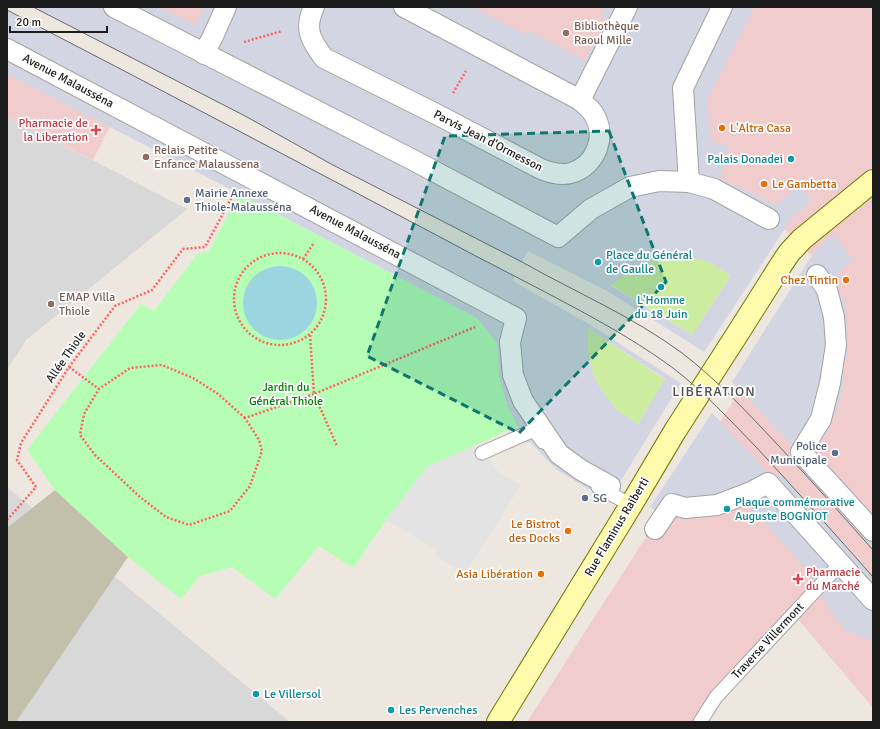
<svg xmlns="http://www.w3.org/2000/svg" width="880" height="729" font-family="Signika,sans-serif">
  <style>
    .residential { fill: #d9d8d8 }
    .commercial { fill: #f1cccd }
    .construction { fill: #c2c0aa }
    .grass { fill: #cced9f }
    .park { fill: #b6feb6 }
    .parking { fill: #e3e3e3 }
    .plaza { fill: #d3d5e3; fill-rule: evenodd }
    .water { fill: #9bd6e0 }
    .lines { fill: none; stroke-linecap: round; stroke-linejoin: round }
    .service-casing { stroke: #a2a2a2; stroke-width: 15 }
    .pedestrian-casing { stroke: #a2a2a2; stroke-width: 22 }
    .secondary-casing { stroke: #717400; stroke-width: 24 }
    .path { stroke: #ff625f; stroke-width: 2.5; stroke-dasharray: 2 2; stroke-linecap: butt }
    .service { stroke: #fff; stroke-width: 13 }
    .pedestrian { stroke: #fff; stroke-width: 20 }
    .secondary { stroke: #fefcac; stroke-width: 22 }
    .tram { stroke: #696969; stroke-width: 1 }
    .marked { fill: #0f766e; fill-opacity: 0.2; stroke: #0f766e; stroke-width: 3; stroke-dasharray: 8 5; stroke-linejoin: round }
    .education-dot { fill: #8d6e63; stroke: #fff; stroke-width: 1.5 }
    .food-dot { fill: #e8710a; stroke: #fff; stroke-width: 1.5 }
    .health-dot { fill: #e0444e; stroke: #fff; stroke-width: 1.5 }
    .culture-dot { fill: #0f9aa8; stroke: #fff; stroke-width: 1.5 }
    .service-dot { fill: #5c6f8a; stroke: #fff; stroke-width: 1.5 }
    .labels { text-anchor: middle; dominant-baseline: central; stroke-width: 3.5; stroke-linejoin: round; paint-order: stroke }
    .education-label { font-size: 12px; fill: #785e54; stroke: #fff; text-anchor: start }
    .street-label { font-size: 12px; fill: #1b1b1b; stroke: #fff }
    .health-label { font-size: 12px; fill: #be3a42; stroke: #fff; text-anchor: end }
    .food-label { font-size: 12px; fill: #c56008; stroke: #fff; text-anchor: end }
    .culture-label { font-size: 12px; fill: #0d838f; stroke: #fff; text-anchor: start }
    .service-label { font-size: 12px; fill: #4e5e75; stroke: #fff; text-anchor: start }
    .park-label { font-size: 12px; fill: #037f03; stroke: #fff }
    .quarter-label { font-size: 14px; letter-spacing: 1px; fill: #4e4e4e; stroke: #fff }
  </style>
  <rect width="100%" height="100%" fill="#eee7df"/>
  <g class="residential">
    <path d="M7,116L187,209L26,340L7,370Z"/>
    <path d="M7,487L290,722H7Z"/>
  </g>
  <g class="commercial">
    <path d="M151,7H873V708L798,619L716,703L701,722H527L821,265L782,227L563,225Z"/>
    <path d="M7,60L116,114L93,160L7,116Z"/>
  </g>
  <path class="construction" d="M55,490L128,557L16,722H7V528Z"/>
  <g class="grass">
    <path d="M678,255L709,262L731,275L692,335L610,284L644,263Z"/>
    <path d="M588,328L665,380L638,424L617,410L604,394L593,375L588,349Z"/>
  </g>
  <path class="park" d="M239,194L477,318L498,345L499,376L518,426L427,467L386,520L353,568L319,546L275,599L232,567L200,576L181,599L128,557L55,490L27,450L141,304L154,311L198,253L208,252Z"/>
  <path class="parking" d="M473,446L490,459L499,473L521,485L465,574L434,555L437,550L386,520L427,467Z"/>
  <g class="plaza">
    <path d="M33,7H159L196,25L204,7H473L526,35L529,31L585,60L606,20L601,17L603,13L602,7H755L707,100L711,141L730,146L720,179L759,196L775,205L800,185L812,201L792,218L704,352L607,291L528,251L522,262L331,164L247,117ZM678,255L709,262L731,275L692,335L610,285L644,263Z"/>
    <path d="M7,10L240,131L515,276L513,281L589,324L681,383L615,490L602,495L588,489L559,471L549,462L530,442L526,443L507,405L499,376L498,345L477,318L230,189L7,74ZM588,328L665,379L638,424L617,410L604,394L593,375L588,349Z"/>
    <path d="M834,234L853,260L840,271L836,279L837,289L843,296L846,313L848,357L843,361L841,375L845,377L838,408L825,435L816,440L814,444V451L815,457L873,521V550L795,463L800,454L732,382L809,260L818,247Z"/>
    <path d="M712,413L774,479L781,474L873,577V645L867,638L847,632L829,610L815,580L746,501L719,510L668,518L650,507Z"/>
  </g>
  <circle class="water" cx="280" cy="303" r="37"/>
  <g class="lines">
    <g class="service-casing">
      <g id="service">
        <path d="M482,453L534,430L543,442"/>
        <path d="M598,487L631,505"/>
        <path d="M700,722L716,697L840,564"/>
      </g>
    </g>
    <g class="pedestrian-casing">
      <g id="pedestrian">
        <path d="M114,7L413,160L558,237L591,209L630,187L659,181L689,182L714,189L769,219"/>
        <path d="M314,7C304,28 310,40 324,58L440,116L541,169C551,173 561,176 571,173C596,166 608,135 593,113C590,108 584,104 580,100L404,7"/>
        <path d="M7,49L516,318L510,342L513,375L523,401L559,454L581,470L610,486"/>
        <path d="M204,54L214,34L226,7"/>
        <path d="M580,100L627,7"/>
        <path d="M689,182L683,88L722,7"/>
        <path d="M817,275L827,290L834,317L836,345L830,383L821,419L801,452L873,531"/>
        <path d="M655,529L672,504L685,508L717,505L751,492L768,483L873,600"/>
      </g>
    </g>
    <g class="secondary-casing">
      <path id="secondary" d="M498,722L631,505L675,431L738,333L781,265L789,253L802,239L873,181"/>
    </g>
    <g class="path">
      <path d="M244,42L282,31"/>
      <path d="M453,93L466,71"/>
      <circle cx="280" cy="299" r="46"/>
      <path d="M303,259L314,243"/>
      <path d="M310,335L314,394L475,327"/>
      <path d="M69,367L99,389"/>
      <path d="M245,418L218,394L193,378L162,365L130,368L99,389L84,414L80,435L95,455L140,497L166,517L189,525L230,511L250,486L262,451L259,440L245,418L314,394L337,446"/>
      <path d="M7,520L36,487L17,460L21,443L69,367L115,306L152,290L183,249L205,247L232,197"/>
    </g>
    <use href="#service" class="service"/>
    <use href="#pedestrian" class="pedestrian"/>
    <use href="#secondary" class="secondary"/>
    <g class="tram">
      <path d="M33,7L247,117L331,164L522,262C575,292 632,316 682,353C716,379 746,411 776,443C809,478 841,514 873,550"/>
      <path d="M7,10C152,85 296,161 440,237C486,262 533,285 579,310C612,328 643,346 673,368C704,392 730,420 757,448C796,490 834,533 873,577"/>
    </g>
  </g>
  <path class="marked" d="M609,131L666,282L519,433L367,356L445,136Z"/>
  <g class="education-dot">
    <circle cx="566" cy="33" r="4"/>
    <circle cx="146" cy="157" r="4"/>
    <circle cx="51" cy="304" r="4"/>
  </g>
  <g class="food-dot">
    <circle cx="722" cy="128" r="4"/>
    <circle cx="764" cy="184" r="4"/>
    <circle cx="846" cy="280" r="4"/>
    <circle cx="568" cy="531" r="4"/>
    <circle cx="541" cy="574" r="4"/>
  </g>
  <g class="health-dot">
    <path d="M94 124h4v4h4v4h-4v4h-4v-4h-4v-4h4z"/>
    <path d="M796 573h4v4h4v4h-4v4h-4v-4h-4v-4h4z"/>
  </g>
  <g class="culture-dot">
    <circle cx="791" cy="159" r="4"/>
    <circle cx="598" cy="262" r="4"/>
    <circle cx="661" cy="287" r="4"/>
    <circle cx="727" cy="509" r="4"/>
    <circle cx="256" cy="694" r="4"/>
    <circle cx="391" cy="710" r="4"/>
  </g>
  <g class="service-dot">
    <circle cx="187" cy="200" r="4"/>
    <circle cx="835" cy="453" r="4"/>
    <circle cx="585" cy="498" r="4"/>
  </g>
  <g class="labels">
    <g class="education-label">
      <text x="574" y="26">Bibliothèque<tspan x="574" dy="14">Raoul Mille</tspan></text>
      <text x="154" y="150">Relais Petite<tspan x="154" dy="14">Enfance Malaussena</tspan></text>
      <text x="59" y="297">EMAP Villa<tspan x="59" dy="14">Thiole</tspan></text>
    </g>
    <g class="street-label">
      <text transform="translate(68 81) rotate(28)">Avenue Malausséna</text>
      <text transform="translate(488 141) rotate(27)">Parvis Jean d'Ormesson</text>
      <text transform="translate(355 232) rotate(28)">Avenue Malausséna</text>
      <text transform="translate(66 357) rotate(-55)">Allée Thiole</text>
      <text transform="translate(617 527) rotate(-59)">Rue Flaminus Raiberti</text>
      <text transform="translate(768 641) rotate(-47)">Traverse Villermont</text>
    </g>
    <g class="health-label">
      <text x="88" y="123">Pharmacie de<tspan x="88" dy="14">la Liberation</tspan></text>
      <text x="806" y="572" text-anchor="start">Pharmacie<tspan x="806" dy="14">du Marché</tspan></text>
    </g>
    <g class="food-label">
      <text x="730" y="128" text-anchor="start">L'Altra Casa</text>
      <text x="772" y="184" text-anchor="start">Le Gambetta</text>
      <text x="838" y="280">Chez Tintin</text>
      <text x="560" y="524">Le Bistrot<tspan x="560" dy="14">des Docks</tspan></text>
      <text x="533" y="574">Asia Libération</text>
    </g>
    <g class="culture-label">
      <text x="783" y="159" text-anchor="end">Palais Donadei</text>
      <text x="606" y="255">Place du Général<tspan x="606" dy="14">de Gaulle</tspan></text>
      <text x="661" y="300" text-anchor="middle">L'Homme<tspan x="661" dy="14">du 18 Juin</tspan></text>
      <text x="735" y="502">Plaque commémorative<tspan x="735" dy="14">Auguste BOGNIOT</tspan></text>
      <text x="264" y="694">Le Villersol</text>
      <text x="399" y="710">Les Pervenches</text>
    </g>
    <g class="service-label">
      <text x="195" y="193">Mairie Annexe<tspan x="195" dy="14">Thiole-Malausséna</tspan></text>
      <text x="827" y="446" text-anchor="end">Police<tspan x="827" dy="14">Municipale</tspan></text>
      <text x="593" y="498">SG</text>
    </g>
    <g class="park-label">
      <text x="286" y="387">Jardin du<tspan x="286" dy="14">Général Thiole</tspan></text>
    </g>
    <g class="quarter-label">
      <text x="714" y="391">LIBÉRATION</text>
    </g>
  </g>
  <rect width="880" height="729" fill="none" stroke="#1b1b1b" stroke-width="16"/>
  <path d="M10 26v6h97v-6" fill="none" stroke="#1b1b1b" stroke-width="2"/>
  <text x="16" y="26" font-size="12" fill="#1b1b1b" stroke="#ffffff" stroke-width="3" paint-order="stroke">20 m</text>
</svg>
